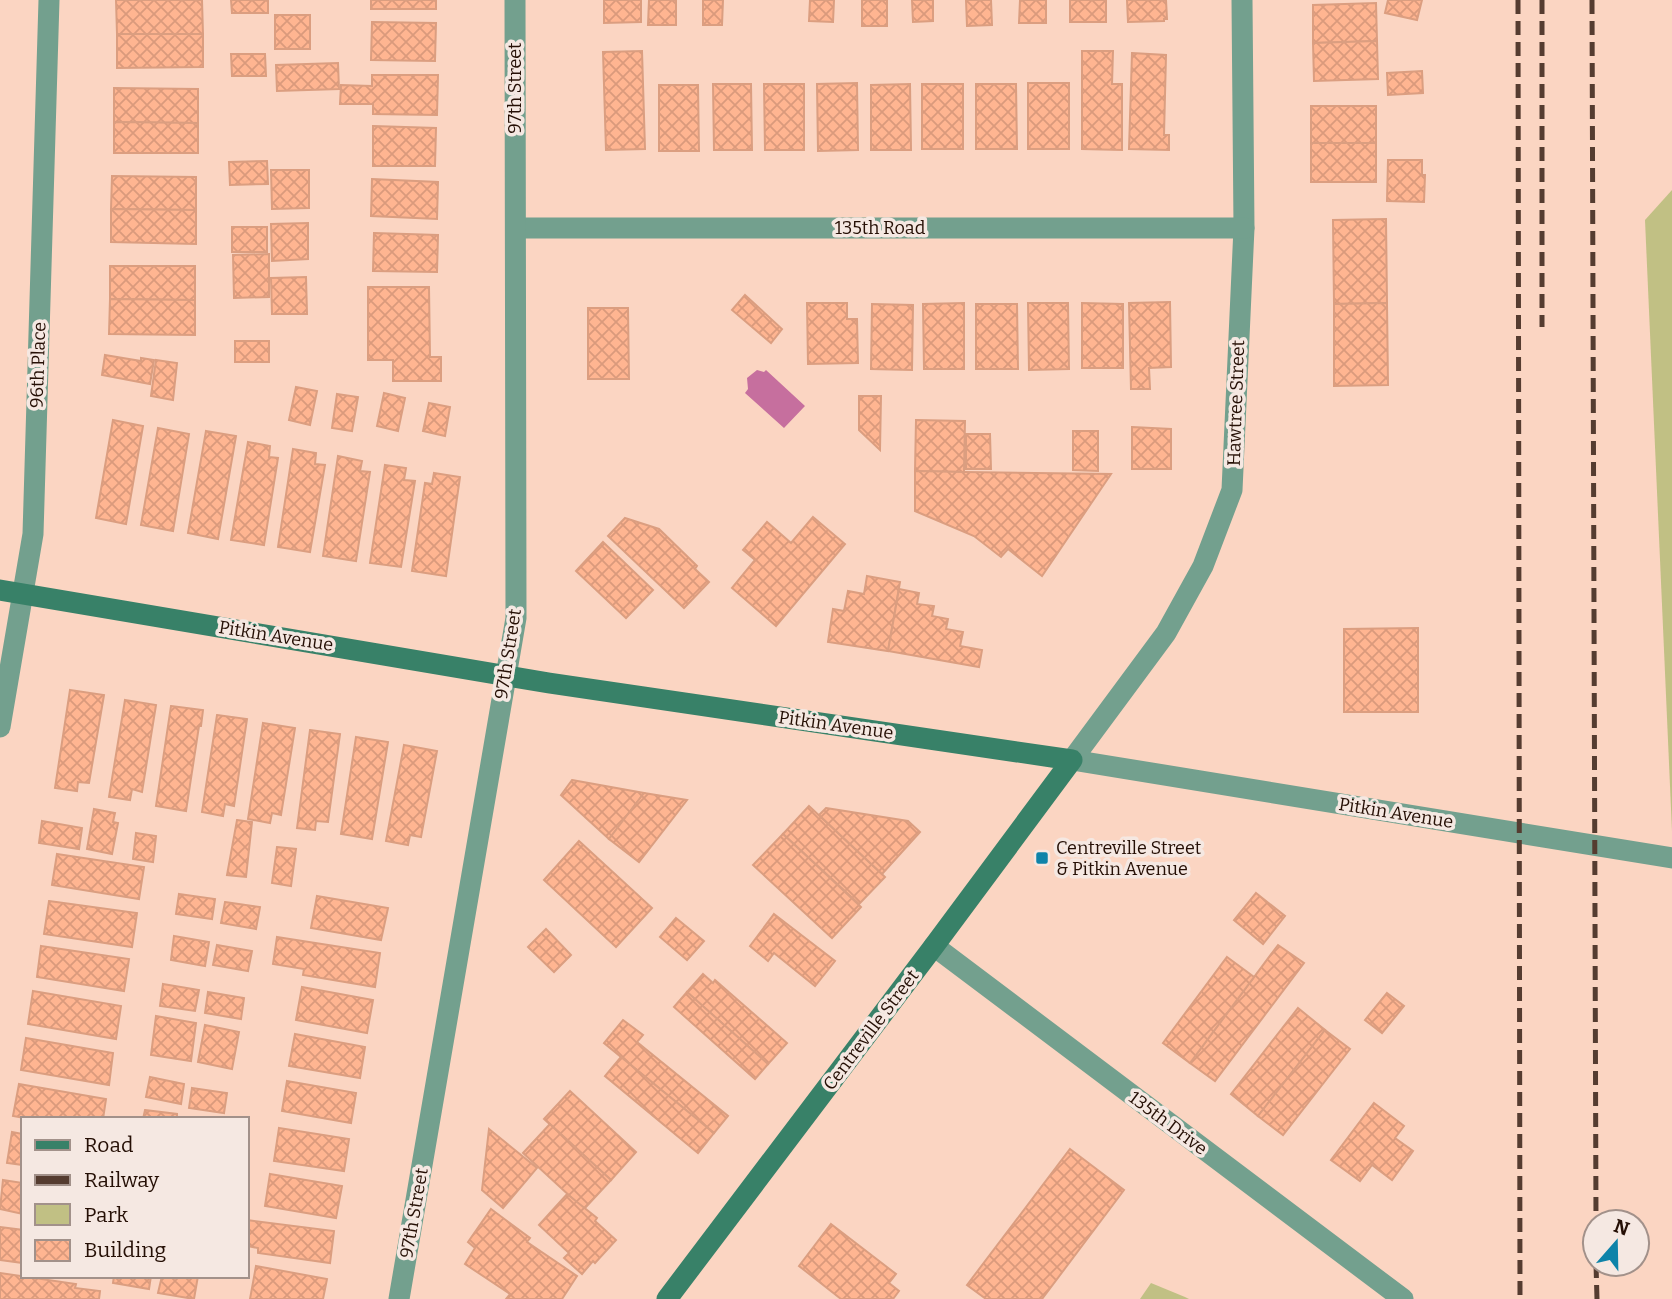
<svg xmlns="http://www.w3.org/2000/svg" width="1672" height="1299" font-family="Bitter,serif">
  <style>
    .green { fill: #c1c084 }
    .water { fill: #c66f9e }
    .building { fill: url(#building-cross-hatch); stroke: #db9e80; stroke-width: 2 }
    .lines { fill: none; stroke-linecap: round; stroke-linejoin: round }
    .street { stroke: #73a08e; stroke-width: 21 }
    .secondary { stroke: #388168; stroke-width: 21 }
    .rail { stroke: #553c30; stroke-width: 5; stroke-dasharray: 14 7; stroke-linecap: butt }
    .poi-dot { fill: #0e83a9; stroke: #f5e8e2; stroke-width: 2.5 }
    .labels { text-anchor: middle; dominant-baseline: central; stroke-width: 7; stroke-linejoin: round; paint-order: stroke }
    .street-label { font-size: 18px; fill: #250f05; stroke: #f5e8e2 }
    .poi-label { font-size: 18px; fill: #250f05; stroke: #f5e8e2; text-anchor: start }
  </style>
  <defs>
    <pattern id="building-cross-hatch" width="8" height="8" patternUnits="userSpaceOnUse" patternTransform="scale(1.75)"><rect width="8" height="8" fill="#ffb591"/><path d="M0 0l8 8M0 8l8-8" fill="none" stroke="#da9a7c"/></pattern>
  </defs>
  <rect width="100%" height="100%" fill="#fbd5c2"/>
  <g class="green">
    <path d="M1672,190V831L1645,220Z"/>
    <path d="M1151,1283L1185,1297L1189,1299H1140Z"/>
  </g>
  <path class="water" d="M757,370L764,372L766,370L805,406L784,428L745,393L748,389L747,378Z"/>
  <g class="building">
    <path d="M116,0H202L203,34H117Z"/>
    <path d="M231,0H268V13H232Z"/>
    <rect x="371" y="0" width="65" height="9"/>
    <path d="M604,0H641V22L604,23Z"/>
    <path d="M649,0H676V25H648Z"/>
    <path d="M703,0H723L722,25H703Z"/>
    <path d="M810,0H834L833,22L809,21Z"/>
    <rect x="862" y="0" width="25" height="26"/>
    <path d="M912,0H933V21L913,22Z"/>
    <path d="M966,0H991L992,25L967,26Z"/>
    <path d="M1020,0H1046V23H1019Z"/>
    <rect x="1070" y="0" width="36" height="22"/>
    <path d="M1127,0H1166L1167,19H1164V21L1128,22Z"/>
    <path d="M1388,0H1422L1417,20L1385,13Z"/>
    <path d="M1376,3L1377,41L1313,43V5Z"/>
    <rect x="275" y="15" width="35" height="34"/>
    <path d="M372,22L436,23L435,61L371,60Z"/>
    <path d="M117,34H203V67L117,68Z"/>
    <path d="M1377,41L1378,79L1314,81L1313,43Z"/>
    <path d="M642,51L645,149L606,150L603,52Z"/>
    <path d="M1082,51H1113L1112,84H1122V150L1082,149Z"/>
    <path d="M1132,53L1166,55L1164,135H1169V150L1129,149Z"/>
    <path d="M231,54H265L266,76H232Z"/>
    <path d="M338,63L339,89L277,91L276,65Z"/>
    <path d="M1422,71L1423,93L1388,95L1387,73Z"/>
    <path d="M372,75H438L437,115L373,114V104H340L341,85L372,86Z"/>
    <path d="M857,83L858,150L818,151L817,84Z"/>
    <rect x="1028" y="83" width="41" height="66"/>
    <path d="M713,84H751L752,150H714Z"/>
    <path d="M764,84H804V150H765Z"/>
    <path d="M910,84L911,150H871V85Z"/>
    <rect x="922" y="84" width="41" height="65"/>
    <path d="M976,84H1016L1017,149H976Z"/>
    <path d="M659,85H698L699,151H659Z"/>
    <path d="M114,88L198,89V123L114,122Z"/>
    <rect x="1311" y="106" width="65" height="37"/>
    <path d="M114,122L198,123V153H114Z"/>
    <path d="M373,126L436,128L435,166H373Z"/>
    <rect x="1311" y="143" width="65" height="39"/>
    <path d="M1388,160H1422V175H1425L1424,202L1387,201Z"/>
    <path d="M267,161L268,184L230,185L229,162Z"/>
    <path d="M271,170H309V208L272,209Z"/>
    <path d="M112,176L196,177V210L111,209Z"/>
    <path d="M372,179L438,182L437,219L371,216Z"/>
    <path d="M111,209L196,210V244L111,242Z"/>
    <path d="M1386,219L1387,303L1334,304L1333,220Z"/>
    <path d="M308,223V259L272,261L271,224Z"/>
    <rect x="232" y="227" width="35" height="25"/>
    <path d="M374,233L438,235L437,272L373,271Z"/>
    <path d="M269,254V297L234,298L233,255Z"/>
    <path d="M110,266H195V300L110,299Z"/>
    <path d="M306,277L307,314H272L271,278Z"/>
    <path d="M368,287H429L430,357H441V381H393V360H368Z"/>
    <path d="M745,295L782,329L771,343L732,310Z"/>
    <path d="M110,299L195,300V335L109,334Z"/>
    <path d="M1170,302L1171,367L1149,368L1150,389H1131L1129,303Z"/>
    <path d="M807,303H847V319H857L858,363L808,364Z"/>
    <path d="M964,303V369H924L923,304Z"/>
    <path d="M1028,303H1068L1069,369L1029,370Z"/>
    <path d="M1082,303L1123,304V368H1082Z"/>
    <path d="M1387,303L1388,385L1334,386V304Z"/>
    <path d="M872,304L913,305L912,370L871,369Z"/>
    <path d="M976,304H1017L1018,369H976Z"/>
    <path d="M588,308H628L629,379H588Z"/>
    <rect x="235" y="341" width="34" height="21"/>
    <path d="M105,355L141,361V358L154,360L150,384L102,375Z"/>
    <path d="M156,360L177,363L173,400L151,396Z"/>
    <path d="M296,387L317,391L310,425L289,420Z"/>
    <path d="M384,393L405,398L398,431L377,426Z"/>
    <path d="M337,394L358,397L352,431L332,428Z"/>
    <path d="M859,396H881L880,450L859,430Z"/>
    <path d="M429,403L450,407L445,436L423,431Z"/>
    <path d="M113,420L143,426L126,524L96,518Z"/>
    <path d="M916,420L965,421L964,472L915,471Z"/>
    <path d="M1132,427L1171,429V469H1132Z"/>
    <path d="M158,428L189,434L173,531L141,525Z"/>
    <path d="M206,431L236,436L218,539L188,533Z"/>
    <path d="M1073,431H1098V471L1073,470Z"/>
    <path d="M966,434H990L991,469H966Z"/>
    <path d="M248,442L270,446L269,457L278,458L264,545L231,540Z"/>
    <path d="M293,449L316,453L315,464L325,465L310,552L278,547Z"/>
    <path d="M338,456L362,461L360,471L370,472L356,561L323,556Z"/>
    <path d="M385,465L406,468L404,480L415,481L401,567L370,563Z"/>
    <path d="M915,471L964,472L1111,474L1042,576L1008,549L1001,557L974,536L915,511Z"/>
    <path d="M434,473L460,477L446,576L412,571L425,483L432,484Z"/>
    <path d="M813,517L845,544L776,626L732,588L755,560L743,550L767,522L791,543Z"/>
    <path d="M625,518L659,529L697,566L695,569L709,582L684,608L608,536Z"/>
    <path d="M603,542L653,590L626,618L576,571Z"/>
    <path d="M867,576L900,582L888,651L828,642L833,609L844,611L848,591L864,594Z"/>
    <path d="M899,589L919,593L917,604L934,606L932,616L948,619L946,629L963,632L960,646L982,650L979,667L888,651Z"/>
    <path d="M1418,628V712H1344V629Z"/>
    <path d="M70,690L104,695L89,783L78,782L77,791L55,788Z"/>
    <path d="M125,700L156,705L142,792L132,789L130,800L109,797Z"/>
    <path d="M171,706L203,710L201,726H199L186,811L156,806Z"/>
    <path d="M217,715L247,719L234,806L225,804L223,816L202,812Z"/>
    <path d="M263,723L295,728L281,815L272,813L270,823L248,819Z"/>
    <path d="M310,730L340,734L328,822L316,821L315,830L297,828Z"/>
    <path d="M356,737L388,742L372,839L341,834Z"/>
    <path d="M404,745L437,751L421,837L410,835L408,845L386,841Z"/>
    <path d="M572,780L644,793L609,839L561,795Z"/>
    <path d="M644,793L687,800L639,862L609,839Z"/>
    <path d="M809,806L885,877L859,904L783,834Z"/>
    <path d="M826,808L908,821L920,832L882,874L819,815Z"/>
    <path d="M94,809L115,813L113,822L118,823L112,854L87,849Z"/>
    <path d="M237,820L252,822L246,877L227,875Z"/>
    <path d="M42,821L82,828L79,849L39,843Z"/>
    <path d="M136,833L156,836L153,862L133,859Z"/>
    <path d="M783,834L861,907L832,938L753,865Z"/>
    <path d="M579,841L652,908L616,947L544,880Z"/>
    <path d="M277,847L296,849L291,886L272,883Z"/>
    <path d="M57,854L144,867L139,899L52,885Z"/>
    <path d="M1256,893L1285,916L1263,944L1234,920Z"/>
    <path d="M179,894L215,899L212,919L176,914Z"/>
    <path d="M317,896L388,908L381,940L311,928Z"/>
    <path d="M49,901L137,913L132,947L44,934Z"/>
    <path d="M225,902L260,907L256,929L221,923Z"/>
    <path d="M774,914L835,961L815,986L774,953L768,961L750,946Z"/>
    <path d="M676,918L704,941L687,960L660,937Z"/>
    <path d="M546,929L571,955L554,972L528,947Z"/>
    <path d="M174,936L209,942L205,966L171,960Z"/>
    <path d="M277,937L380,953L375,987L303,975L304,969L273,964Z"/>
    <path d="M217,945L252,951L248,971L213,965Z"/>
    <path d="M1278,945L1304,963L1215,1081L1190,1063Z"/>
    <path d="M41,946L129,959L124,991L37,977Z"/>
    <path d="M1227,957L1254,977L1190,1063L1163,1043Z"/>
    <path d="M703,974L713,983L715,980L787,1043L768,1064L687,992Z"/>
    <path d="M163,984L199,990L195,1011L160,1006Z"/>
    <path d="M302,987L373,1000L367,1033L296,1020Z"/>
    <path d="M33,991L121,1006L116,1039L28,1024Z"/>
    <path d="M208,992L244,998L241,1019L205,1013Z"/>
    <path d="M687,992L768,1064L755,1079L674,1007Z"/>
    <path d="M1387,993L1404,1006L1382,1033L1365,1020Z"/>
    <path d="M1298,1008L1325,1030L1258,1116L1231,1094Z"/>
    <path d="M156,1016L196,1023L191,1061L151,1055Z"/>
    <path d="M623,1020L643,1035L637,1042L728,1116L714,1133L604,1043Z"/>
    <path d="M205,1025L239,1032L232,1069L198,1062Z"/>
    <path d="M1325,1030L1350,1049L1283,1135L1258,1116Z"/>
    <path d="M295,1034L365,1047L360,1078L289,1066Z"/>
    <path d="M26,1038L113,1053L109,1085L21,1070Z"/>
    <path d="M621,1057L714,1133L698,1153L605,1076Z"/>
    <path d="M150,1077L184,1084L181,1104L146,1097Z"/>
    <path d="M287,1081L356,1093L351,1123L282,1111Z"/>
    <path d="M19,1084L106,1099L103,1119H30L13,1116Z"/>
    <path d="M192,1088L227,1093L224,1113L189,1108Z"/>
    <path d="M570,1091L636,1152L611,1180L544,1119Z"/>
    <path d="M1374,1103L1404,1126L1395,1138L1413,1151L1392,1180L1372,1165L1360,1181L1331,1160Z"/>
    <path d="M145,1110L177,1114V1119H143Z"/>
    <path d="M550,1124L611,1180L584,1209L523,1153Z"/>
    <path d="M279,1128L349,1139L344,1171L274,1161Z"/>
    <path d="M489,1129L537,1168L503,1208L482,1190Z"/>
    <path d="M12,1132L23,1134V1165L7,1163Z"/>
    <path d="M1070,1149L1124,1190L1042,1299H986L967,1285Z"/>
    <path d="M270,1174L342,1186L336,1218L265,1206Z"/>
    <path d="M3,1180L23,1183V1214L0,1209Z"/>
    <path d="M567,1194L597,1218L595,1221L616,1240L595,1263L593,1261L582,1274L564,1258L569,1253L539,1225Z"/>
    <path d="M491,1209L530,1238L527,1242L577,1276L562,1299H506L510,1294L465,1264L475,1248L468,1242Z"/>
    <path d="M247,1220L334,1231L330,1263L258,1253V1248L247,1246Z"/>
    <path d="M831,1224L896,1274L889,1283L899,1291L893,1299H841L799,1266Z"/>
    <path d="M0,1227L23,1230V1263L0,1260Z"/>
    <path d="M256,1266L327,1279L323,1299H250Z"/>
    <path d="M0,1273L76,1284L75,1288L100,1291L99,1299H0Z"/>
    <path d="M114,1276H151L149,1289L113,1283Z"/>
    <path d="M162,1276H198L194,1299L158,1293Z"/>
  </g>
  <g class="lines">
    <g class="street">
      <path d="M1242,0L1244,228L1232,490L1203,566L1166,633L1072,760L1672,858"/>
      <path d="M516,228H1244"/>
      <path d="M0,727L33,534L49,0"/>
      <path d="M934,946L1403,1299"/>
      <path d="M399,1299L516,618L515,0"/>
    </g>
    <path class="secondary" d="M0,590L549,683L1072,760L934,946L667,1299"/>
    <g class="rail">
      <path d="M1518,0L1520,1299"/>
      <path d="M1542,0V327"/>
      <path d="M1592,0L1596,1222"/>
      <path d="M1596,1264L1597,1299"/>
    </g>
  </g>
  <rect class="poi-dot" x="1035" y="851" width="14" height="14" rx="3.5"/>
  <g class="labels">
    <g class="street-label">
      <text transform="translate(515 88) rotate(-90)">97th Street</text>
      <text x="880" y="228">135th Road</text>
      <text transform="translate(38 365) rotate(-88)">96th Place</text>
      <text transform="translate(1236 403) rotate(-88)">Hawtree Street</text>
      <text transform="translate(276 636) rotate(9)">Pitkin Avenue</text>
      <text transform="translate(508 654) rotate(-81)">97th Street</text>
      <text transform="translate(836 725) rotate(8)">Pitkin Avenue</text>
      <text transform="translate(1396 813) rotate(9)">Pitkin Avenue</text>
      <text transform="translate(871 1030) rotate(-53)">Centreville Street</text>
      <text transform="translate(1168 1123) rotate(37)">135th Drive</text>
      <text transform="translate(414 1213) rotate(-80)">97th Street</text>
    </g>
    <g class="poi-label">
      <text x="1056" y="848">Centreville Street<tspan x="1056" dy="21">&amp; Pitkin Avenue</tspan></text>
    </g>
  </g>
  <rect x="21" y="1117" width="228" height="161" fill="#f5e8e2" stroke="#a2918a" stroke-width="2"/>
  <rect x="35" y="1140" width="35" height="10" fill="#388168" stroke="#a2918a" stroke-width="2"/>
  <text x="84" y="1152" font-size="21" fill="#250f05">Road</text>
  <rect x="35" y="1175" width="35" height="10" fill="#553c30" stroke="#a2918a" stroke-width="2"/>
  <text x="84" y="1187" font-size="21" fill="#250f05">Railway</text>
  <rect x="35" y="1204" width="35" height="21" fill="#c1c084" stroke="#a2918a" stroke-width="2"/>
  <text x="84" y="1222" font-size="21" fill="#250f05">Park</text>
  <rect x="35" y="1240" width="35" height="21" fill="url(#building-cross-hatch)" stroke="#a2918a" stroke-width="2"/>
  <text x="84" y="1257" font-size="21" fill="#250f05">Building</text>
  <g transform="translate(1616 1243) rotate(20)"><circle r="33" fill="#f5e8e2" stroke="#a2918a" stroke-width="2"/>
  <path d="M0-5L12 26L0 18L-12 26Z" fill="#0e83a9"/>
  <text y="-10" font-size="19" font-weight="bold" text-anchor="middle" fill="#250f05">N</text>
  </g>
</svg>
